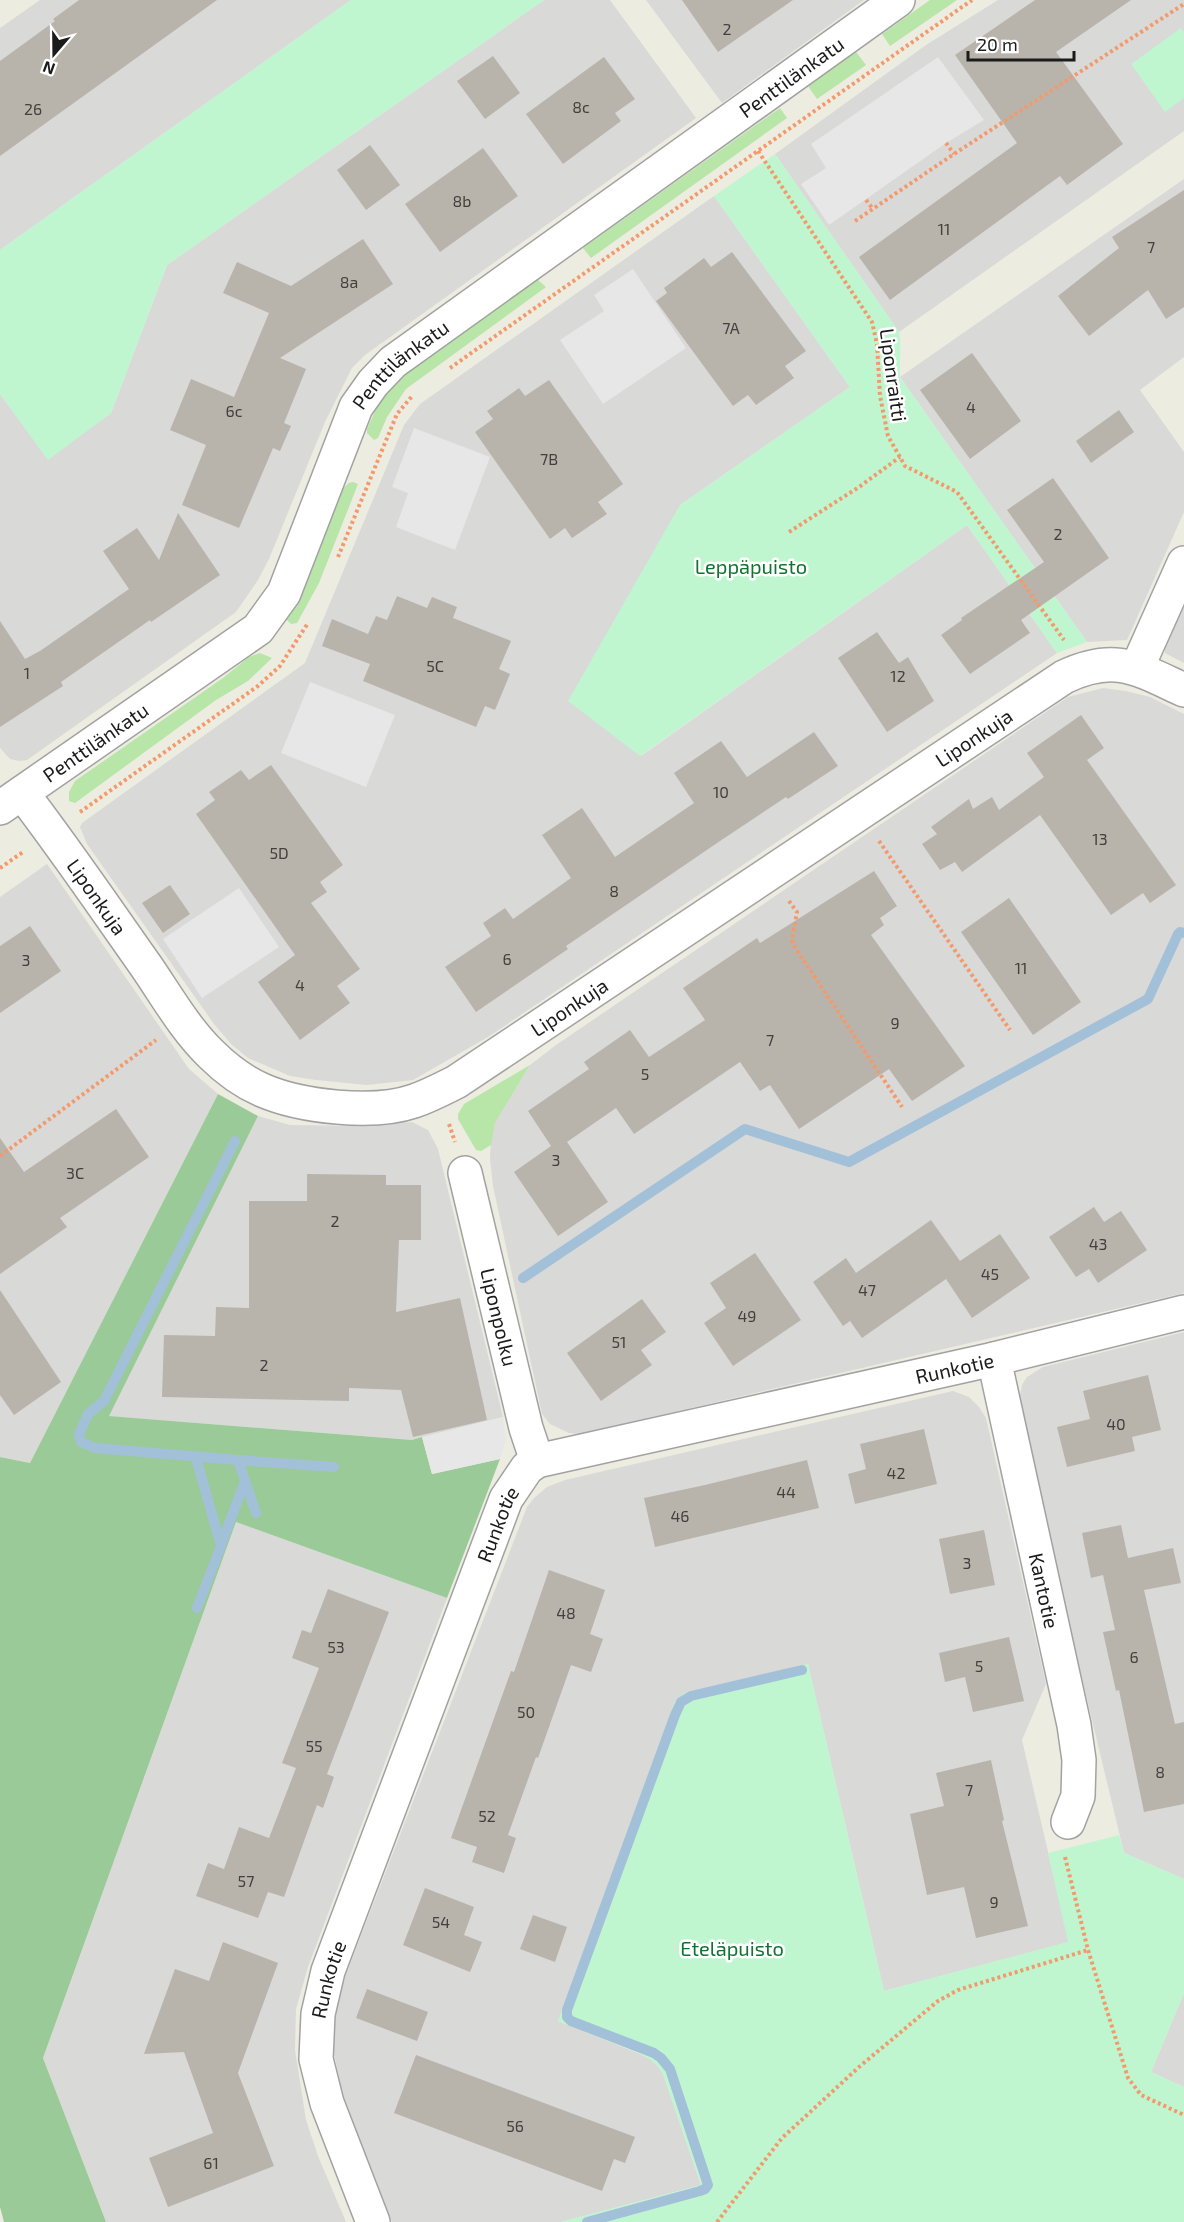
<svg xmlns="http://www.w3.org/2000/svg" width="1184" height="2222" font-family="'Exo 2',sans-serif">
  <style>
    .residential { fill: #d9d9d8 }
    .grass { fill: #b8e5a8 }
    .forest { fill: #9aca97 }
    .park { fill: #bff6d0 }
    .parking { fill: #e7e7e7 }
    .lines { fill: none; stroke-linecap: round; stroke-linejoin: round }
    .stream { stroke: #a3c0d9; stroke-width: 10 }
    .building { fill: #b9b4ab }
    .minor-casing { stroke: #a2a2a2; stroke-width: 36 }
    .path { stroke: #f39a6c; stroke-width: 4; stroke-dasharray: 3 3; stroke-linecap: butt }
    .minor { stroke: #fff; stroke-width: 33 }
    .labels { text-anchor: middle; dominant-baseline: central; stroke-width: 5; stroke-linejoin: round; paint-order: stroke }
    .number-label { font-size: 16px; fill: #42413f }
    .street-label { font-size: 20px; fill: #1b1b1b; stroke: #fff }
    .park-label { font-size: 20px; fill: #107330; stroke: #fff }
  </style>
  <rect width="100%" height="100%" fill="#edece1"/>
  <g class="residential">
    <path d="M40,0H351L0,250V28Z"/>
    <path d="M544,0H610L696,118L365,355L352,368L325,422L269,559L258,580L236,612L27,760L19,761L10,759L0,748V394L48,459L111,413L167,265Z"/>
    <path d="M646,0H864L722,103Z"/>
    <path d="M998,0H1184V131L899,332L775,154L926,45Z"/>
    <path d="M1184,179V357L1140,390L1184,452V512L1127,640L1087,642L900,377Z"/>
    <path d="M714,196L850,387L680,505L641,756L967,525L1057,653L488,1037L413,1080L367,1085L316,1080L290,1076L248,1058L231,1044L214,1024L87,844L80,827L82,823L305,663L404,425L420,404Z"/>
    <path d="M1184,603V663L1165,653V647Z"/>
    <path d="M1103,688L1126,691L1150,697L1184,714V1293L579,1434L569,1433L550,1424L542,1414L493,1186L490,1159L491,1139L495,1123L530,1065L556,1045L1068,697Z"/>
    <path d="M47,864L189,1069L218,1094L30,1463L0,1457V897Z"/>
    <path d="M258,1116L290,1125L359,1126L412,1122L428,1130L438,1149L503,1417L412,1440L108,1416Z"/>
    <path d="M1184,1332V1879L1124,1853L1024,1437L1019,1401L1022,1385L1027,1377L1043,1367Z"/>
    <path d="M953,1391L969,1397L979,1407L986,1418L1046,1684L1022,1740L1069,1942L884,1991L808,1664L558,2021L640,2054L650,2059L658,2066L663,2074L701,2185L561,2222H392L343,2097L333,2049L332,2022L338,1995L527,1507L534,1498L547,1487L565,1480Z"/>
    <path d="M236,1522L447,1598L308,1967L296,2009L295,2050L306,2120L318,2156L346,2222H106L43,2058Z"/>
    <path d="M1184,1993V2087L1151,2072Z"/>
  </g>
  <g class="grass">
    <path d="M930,0H957L890,46L882,34Z"/>
    <path d="M856,52L866,65L817,99L808,86Z"/>
    <path d="M780,108L787,118L591,258L583,248Z"/>
    <path d="M537,279L546,287L406,389L387,417L378,438L374,440L367,433V429L376,409L389,388L410,368Z"/>
    <path d="M353,482L358,484L319,583L297,623L291,624L286,619L287,611L304,583L341,490L349,483Z"/>
    <path d="M260,653L272,658L248,681L216,700L75,803L69,801V792L75,781L223,678L249,657Z"/>
    <path d="M530,1065L495,1123L491,1145L481,1151L476,1150L458,1119V1114L464,1104Z"/>
  </g>
  <path class="forest" d="M218,1094L258,1116L109,1416L412,1440L422,1437L432,1474L500,1459L447,1598L236,1522L43,2058L106,2222H4L0,2207V1457L30,1463Z"/>
  <g class="park">
    <path d="M351,0H544L167,265L111,413L48,460L0,394V250Z"/>
    <path d="M1181,28L1184,32V98L1165,112L1131,64Z"/>
    <path d="M775,154L899,332C902,347 899,362 900,377L1087,642L1057,653L967,525L640,756L568,701L680,505L850,387L714,196Z"/>
    <path d="M808,1664L884,1991L1068,1942L1048,1853L1119,1835L1124,1853L1184,1879V1993L1151,2072L1184,2087V2222H561L701,2185L663,2074C657,2064 651,2059 641,2054L558,2021L675,1701L684,1693Z"/>
  </g>
  <g class="parking">
    <path d="M938,57L984,120L946,143L829,225L801,184L826,168L811,144Z"/>
    <path d="M633,269L686,348L603,404L560,340L604,311L594,295Z"/>
    <path d="M414,428L490,457L455,550L396,527L408,493L392,487Z"/>
    <path d="M310,682L395,715L366,787L281,753Z"/>
    <path d="M239,888L279,947L202,998L163,939Z"/>
    <path d="M503,1417L506,1439L500,1459L432,1474L422,1437Z"/>
  </g>
  <g class="lines">
    <g class="stream">
      <path d="M235,1141L104,1401L88,1414L79,1434L81,1442L95,1448L238,1460L256,1513"/>
      <path d="M523,1278L745,1129L849,1162L1148,999L1178,934L1180,932L1184,933"/>
      <path d="M196,1458L221,1546L197,1608"/>
      <path d="M238,1460L334,1467"/>
      <path d="M221,1545L245,1481"/>
      <path d="M587,2222L700,2191L705,2189L708,2185L670,2069L661,2058L654,2053L571,2021L567,2017V2010L675,1715L681,1702L691,1696L802,1670"/>
    </g>
  </g>
  <g class="building">
    <path d="M79,0H217L0,156V61L55,21L53,19Z"/>
    <path d="M682,0H793L718,52Z"/>
    <path d="M1035,0H1131L1056,52L1123,144L1067,185L1060,176L890,300L859,257L1017,143L955,55Z"/>
    <path d="M493,56L520,93L485,119L457,81Z"/>
    <path d="M604,57L635,99L615,113L621,121L563,164L526,114Z"/>
    <path d="M370,145L400,185L366,210L337,170Z"/>
    <path d="M483,148L518,196L440,252L405,204Z"/>
    <path d="M1184,190V307L1166,319L1148,290L1089,336L1058,296L1119,248L1112,237Z"/>
    <path d="M363,239L393,284L280,358L306,369L284,423L291,426L280,451L273,448L239,528L182,505L206,445L170,430L191,379L234,397L269,313L223,293L237,262L291,286Z"/>
    <path d="M732,252L806,351L785,366L794,378L756,405L748,395L733,406L656,301L667,293L664,288L704,258L711,267Z"/>
    <path d="M972,353L1021,421L970,459L920,390Z"/>
    <path d="M549,380L623,484L598,502L607,514L572,538L565,528L550,539L475,432L493,419L487,411L519,388L525,396Z"/>
    <path d="M1119,410L1134,432L1091,463L1076,441Z"/>
    <path d="M1053,478L1109,558L1021,620L1030,633L970,674L941,635L962,620L961,618L1044,562L1007,510Z"/>
    <path d="M178,513L220,575L151,622L150,620L61,682L63,686L0,727V621L25,659L40,651L129,589L103,551L137,528L159,560Z"/>
    <path d="M397,596L427,608L432,597L457,607L453,618L511,641L499,669L510,674L495,710L485,706L476,727L363,681L370,664L322,646L332,619L368,634L376,616L387,620Z"/>
    <path d="M877,632L899,663L908,657L934,701L887,732L838,658Z"/>
    <path d="M1081,715L1104,748L1087,760L1176,885L1150,903L1143,893L1111,915L1040,815L962,872L955,862L940,870L922,844L937,834L931,827L969,799L973,809L992,797L999,810L1044,777L1027,753Z"/>
    <path d="M814,732L838,766L788,799L786,797L720,841L566,946L568,949L476,1012L445,967L491,936L483,923L505,908L513,919L571,878L542,835L582,808L615,857L694,803L674,773L721,741L747,777Z"/>
    <path d="M271,765L343,865L320,882L327,892L311,903L360,969L337,986L350,1003L300,1040L258,982L295,955L196,814L215,800L209,792L241,770L249,780Z"/>
    <path d="M874,871L897,906L880,918L884,925L871,935L965,1066L912,1101L889,1069L799,1129L770,1085L760,1091L740,1062L634,1134L616,1108L567,1142L608,1202L558,1236L514,1172L551,1146L528,1111L589,1069L584,1062L630,1030L649,1057L705,1020L683,988L757,938L760,943Z"/>
    <path d="M170,885L190,914L163,933L142,903Z"/>
    <path d="M1009,898L1081,1002L1033,1035L961,932Z"/>
    <path d="M30,926L61,971L0,1013V946Z"/>
    <path d="M116,1109L149,1157L60,1218L67,1227L0,1274V1138L24,1172Z"/>
    <path d="M307,1174L386,1175V1185H421V1240H399L396,1312L460,1298L487,1420L413,1437L401,1390L349,1388V1401L162,1397L164,1335L215,1336L216,1307L249,1308V1201H307Z"/>
    <path d="M1094,1207L1104,1222L1121,1211L1147,1250L1098,1283L1089,1269L1076,1277L1049,1237Z"/>
    <path d="M931,1220L960,1261L1000,1234L1030,1278L972,1318L946,1279L862,1338L850,1321L843,1326L813,1282L846,1258L856,1273Z"/>
    <path d="M755,1253L801,1320L733,1366L704,1323L726,1308L710,1283Z"/>
    <path d="M0,1290L61,1382L14,1415L0,1395Z"/>
    <path d="M642,1299L666,1332L641,1350L652,1365L601,1401L567,1353Z"/>
    <path d="M1148,1375L1161,1430L1132,1437L1135,1451L1067,1467L1057,1427L1090,1419L1083,1391Z"/>
    <path d="M924,1429L937,1484L855,1504L848,1474L866,1469L860,1444Z"/>
    <path d="M807,1460L819,1508L655,1547L644,1498L705,1485Z"/>
    <path d="M1121,1525L1128,1558L1173,1548L1181,1583L1144,1590L1175,1724L1184,1722V1804L1144,1812L1119,1690L1116,1691L1103,1632L1115,1630L1103,1575L1091,1578L1082,1533Z"/>
    <path d="M984,1530L995,1585L950,1594L939,1539Z"/>
    <path d="M549,1570L605,1590L590,1634L603,1639L591,1672L571,1665L538,1758L536,1757L508,1835L516,1838L504,1873L472,1862L477,1847L451,1838L511,1671L514,1672Z"/>
    <path d="M328,1589L389,1612L327,1774L334,1777L323,1808L317,1805L284,1897L268,1892L258,1918L196,1896L208,1863L224,1869L239,1827L269,1838L296,1768L282,1763L319,1668L292,1658L302,1630L311,1633Z"/>
    <path d="M1009,1637L1024,1701L973,1712L965,1677L945,1682L939,1653Z"/>
    <path d="M991,1760L1004,1820L1002,1821L1028,1926L976,1938L964,1887L927,1895L910,1814L944,1806L936,1773Z"/>
    <path d="M425,1888L474,1907L464,1935L482,1942L470,1972L403,1945Z"/>
    <path d="M533,1915L567,1927L555,1962L520,1949Z"/>
    <path d="M223,1942L278,1963L238,2073L274,2166L168,2207L149,2158L213,2133L184,2052L144,2054L175,1969L209,1981Z"/>
    <path d="M367,1989L428,2012L417,2041L356,2018Z"/>
    <path d="M416,2055L635,2137L625,2163L614,2159L602,2191L394,2113Z"/>
  </g>
  <g class="lines">
    <g class="minor-casing">
      <g id="minor">
        <path d="M1137,668L1184,563"/>
        <path id="s1" d="M22,793C65,849 105,908 146,966C166,995 185,1029 211,1054C225,1068 244,1082 262,1090C301,1107 374,1115 414,1101C429,1096 442,1089 456,1082L1064,677C1115,653 1136,668 1184,690"/>
        <path id="s2" d="M0,808L258,629L284,593L356,407L373,383L393,362L898,0"/>
        <path id="s3" d="M465,1173L526,1428L537,1461"/>
        <path id="s4" d="M994,1359L1074,1725L1079,1760L1078,1796L1068,1822"/>
        <path id="s5" d="M373,2222L327,2103L316,2059L318,2014L328,1971L506,1499L527,1468L537,1461L994,1359L1184,1312"/>
      </g>
    </g>
    <g class="path">
      <path d="M946,143L954,154"/>
      <path d="M758,151L872,322L877,344L880,396L888,436L905,466L957,492L1064,640"/>
      <path d="M866,200L873,209"/>
      <path d="M855,221L954,154L1184,4"/>
      <path d="M450,368L972,0"/>
      <path d="M789,532L859,487L900,457"/>
      <path d="M338,557L397,414L413,395"/>
      <path d="M80,812L258,686L280,666L308,623"/>
      <path d="M879,841L1010,1030"/>
      <path d="M0,868L23,852"/>
      <path d="M789,901L797,912L792,940L794,946L902,1107"/>
      <path d="M449,1124L455,1142"/>
      <path d="M0,1156L156,1040"/>
      <path d="M1065,1857L1088,1950L1128,2078L1141,2095L1184,2115"/>
      <path d="M717,2222L782,2138L859,2067L938,2001L958,1990L1088,1950"/>
    </g>
    <use href="#minor" class="minor"/>
  </g>
  <g class="labels">
    <g class="number-label">
      <text x="727" y="28">2</text>
      <text x="581" y="106">8c</text>
      <text x="33" y="108">26</text>
      <text x="462" y="200">8b</text>
      <text x="944" y="228">11</text>
      <text x="1151" y="246">7</text>
      <text x="349" y="281">8a</text>
      <text x="731" y="327">7A</text>
      <text x="971" y="406">4</text>
      <text x="234" y="410">6c</text>
      <text x="549" y="458">7B</text>
      <text x="1058" y="533">2</text>
      <text x="435" y="665">5C</text>
      <text x="27" y="672">1</text>
      <text x="898" y="675">12</text>
      <text x="721" y="791">10</text>
      <text x="1100" y="838">13</text>
      <text x="279" y="852">5D</text>
      <text x="614" y="890">8</text>
      <text x="507" y="958">6</text>
      <text x="26" y="959">3</text>
      <text x="1021" y="967">11</text>
      <text x="300" y="984">4</text>
      <text x="895" y="1022">9</text>
      <text x="770" y="1039">7</text>
      <text x="645" y="1073">5</text>
      <text x="556" y="1159">3</text>
      <text x="75" y="1172">3C</text>
      <text x="335" y="1220">2</text>
      <text x="1098" y="1243">43</text>
      <text x="990" y="1273">45</text>
      <text x="867" y="1289">47</text>
      <text x="747" y="1315">49</text>
      <text x="619" y="1341">51</text>
      <text x="264" y="1364">2</text>
      <text x="1116" y="1423">40</text>
      <text x="896" y="1472">42</text>
      <text x="786" y="1491">44</text>
      <text x="680" y="1515">46</text>
      <text x="967" y="1562">3</text>
      <text x="566" y="1612">48</text>
      <text x="336" y="1646">53</text>
      <text x="1134" y="1656">6</text>
      <text x="979" y="1665">5</text>
      <text x="526" y="1711">50</text>
      <text x="314" y="1745">55</text>
      <text x="1160" y="1771">8</text>
      <text x="969" y="1789">7</text>
      <text x="487" y="1815">52</text>
      <text x="246" y="1880">57</text>
      <text x="994" y="1901">9</text>
      <text x="441" y="1921">54</text>
      <text x="515" y="2125">56</text>
      <text x="211" y="2162">61</text>
    </g>
    <g class="street-label">
      <text stroke="none"><textPath href="#s2" startOffset="1106">Penttilänkatu</textPath></text>
      <text stroke="none"><textPath href="#s2" startOffset="620">Penttilänkatu</textPath></text>
      <text transform="translate(894 375) rotate(82)">Liponraitti</text>
      <text stroke="none"><textPath href="#s1" startOffset="1208">Liponkuja</textPath></text>
      <text stroke="none"><textPath href="#s2" startOffset="116">Penttilänkatu</textPath></text>
      <text stroke="none"><textPath href="#s1" startOffset="128">Liponkuja</textPath></text>
      <text stroke="none"><textPath href="#s1" startOffset="722">Liponkuja</textPath></text>
      <text stroke="none"><textPath href="#s3" startOffset="148">Liponpolku</textPath></text>
      <text stroke="none"><textPath href="#s5" startOffset="1244">Runkotie</textPath></text>
      <text stroke="none"><textPath href="#s5" startOffset="740">Runkotie</textPath></text>
      <text stroke="none"><textPath href="#s4" startOffset="237">Kantotie</textPath></text>
      <text stroke="none"><textPath href="#s5" startOffset="254">Runkotie</textPath></text>
    </g>
    <g class="park-label">
      <text x="751" y="566">Leppäpuisto</text>
      <text x="732" y="1948">Eteläpuisto</text>
    </g>
  </g>
  <g transform="translate(54 54) rotate(200)" stroke="#ffffff" stroke-width="4.5" paint-order="stroke">
  <path d="M0-4.5L10 22L0 15L-10 22Z" fill="#1b1b1b"/>
  <text y="-9" font-size="16" font-weight="bold" text-anchor="middle" fill="#1b1b1b">N</text>
  </g>
  <path d="M968 51v9h106v-9" fill="none" stroke="#1b1b1b" stroke-width="3"/>
  <text x="977" y="51" font-size="18" fill="#1b1b1b" stroke="#ffffff" stroke-width="4.5" paint-order="stroke">20 m</text>
</svg>
